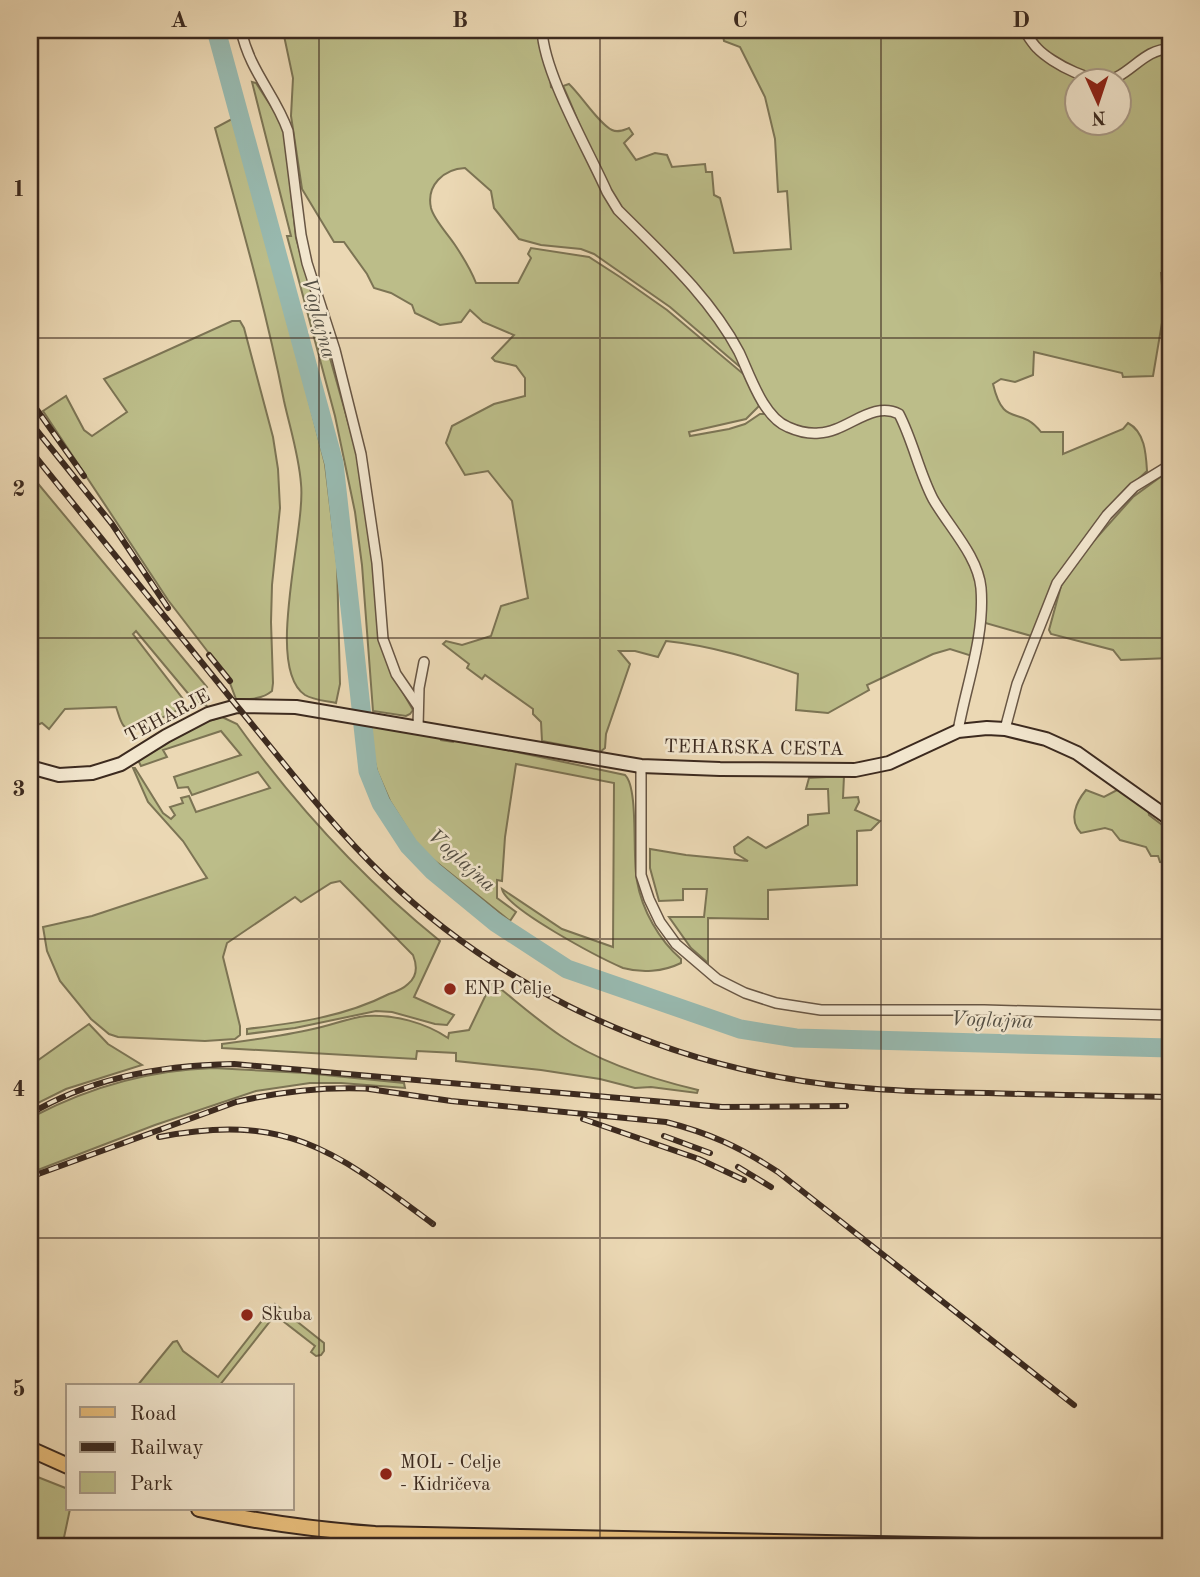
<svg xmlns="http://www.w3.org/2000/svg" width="1200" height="1577" font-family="'Old Standard TT',serif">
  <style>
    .green { fill: #bcbd89; stroke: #7c7454; stroke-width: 2 }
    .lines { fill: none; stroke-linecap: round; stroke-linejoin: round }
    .river { stroke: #98b9af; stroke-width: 19 }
    .street-casing { stroke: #685644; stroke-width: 12 }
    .secondary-casing { stroke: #3c2a1f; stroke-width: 16 }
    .primary-casing { stroke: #3c2a1f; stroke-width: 18 }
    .street { stroke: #f2e6ce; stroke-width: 9 }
    .secondary { stroke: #f2e6ce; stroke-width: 12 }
    .primary { stroke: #e6bc7a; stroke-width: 14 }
    .rail-casing { stroke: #3c2a1f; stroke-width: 6 }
    .rail { stroke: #f2e6ce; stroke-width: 3.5; stroke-dasharray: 10; stroke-linecap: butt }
    .grid { fill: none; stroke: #3c2a1f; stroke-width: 2; stroke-opacity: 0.55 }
    .poi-dot { fill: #8f2418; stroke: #f2e6ce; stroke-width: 2.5 }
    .labels { text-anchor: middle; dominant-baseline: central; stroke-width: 5; stroke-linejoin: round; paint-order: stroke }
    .street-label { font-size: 19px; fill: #3c2a1f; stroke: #f2e6ce }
    .poi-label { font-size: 19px; fill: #3c2a1f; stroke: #f2e6ce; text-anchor: start }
    .water-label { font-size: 21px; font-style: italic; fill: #534e43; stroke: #f2e6ce }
    .neatline { fill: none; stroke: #3c2a1f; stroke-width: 2.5 }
    .grid-label { font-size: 23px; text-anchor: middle; font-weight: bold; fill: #3c2a1f }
  </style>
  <rect width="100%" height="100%" fill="#ebd8b4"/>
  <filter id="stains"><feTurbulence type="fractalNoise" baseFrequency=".00286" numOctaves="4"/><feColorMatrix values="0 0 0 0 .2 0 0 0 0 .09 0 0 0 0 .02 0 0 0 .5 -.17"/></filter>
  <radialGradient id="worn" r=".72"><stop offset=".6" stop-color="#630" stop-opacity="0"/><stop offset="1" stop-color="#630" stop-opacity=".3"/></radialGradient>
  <g class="green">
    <path d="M285,30H540L549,69L551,87L559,91L603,190L714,315L741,363L739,366L670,307L594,254L581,249L541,245L519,239L494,208L491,191L465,168C444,169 426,185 431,208C434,220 448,234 455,245C463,257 471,270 476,283H518L531,258L528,254L531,248L589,257L620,277L667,310L747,377L759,406L746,419L689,432L690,436L729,429L745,424L760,414H766L803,435L881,411L897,414L925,486L965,553L978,586L976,625L972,656L950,649L933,654L867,685L869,690L828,713L796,710L798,674C753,659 714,646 666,641L658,657L635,651H619L630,664L606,734L605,748L600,752L542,741L541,722L533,714V709L485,675L482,679L467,668L469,664L443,644L446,641L462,645L491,636L501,606L528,598L512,501L488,471L465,475L446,443L452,426L494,404L525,396V378L516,366L495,361L492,358L514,335L483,322L470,310L461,322L440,325L415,313L412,305L391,293L374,288L367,274L344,242H334L302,189L291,116L293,78L283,31Z"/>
    <path d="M722,30H1020C1042,61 1054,68 1090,80H1078V122H1120V80L1157,53L1170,51V272L1161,273L1164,311L1153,376L1123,377L1122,373L1034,352L1033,375L1015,382L1001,379L993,384C1004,430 1019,404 1041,432H1063V454L1123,429L1128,423C1145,432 1146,454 1147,471L1106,509L1062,569L1055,581L1035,637L982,622L984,589L935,494L901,410C869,392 839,445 790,424C757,410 752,362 733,336C725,324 714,314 705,303C679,274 651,246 627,215C597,178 583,129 563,86L569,84C581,95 599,124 612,130C618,133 624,130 629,128L633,134L624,143L636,160L655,153L667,155L672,167L705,164L706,172H712L714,195L720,198L734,253L791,249L787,191L778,192L775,139L765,97L740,47L724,41Z"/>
    <path d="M1027,30H1170V47C1139,46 1137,68 1114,76C1095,82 1054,61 1041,47C1036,42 1032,35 1027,30Z"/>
    <path d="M252,82L256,83L278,117L285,134L296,238L358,457L375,565L380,640L393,675L413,710L410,714L406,716L373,711L362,565L355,512L335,416L287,236H291Z"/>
    <path d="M232,119L274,263L325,464L337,563L340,684L336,703C327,701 313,700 305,695C264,668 306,530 301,484C299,456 290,428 284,401C266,309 240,219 215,128Z"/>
    <path d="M232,321H240L244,328L273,437L278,469L280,508L272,585L271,622L273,683L272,691C261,700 249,699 236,699L228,678L168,600L43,411L66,396L84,430L92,436L127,412L104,379Z"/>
    <path d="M1170,470V658L1121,660L1113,650L1051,634L1049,630L1061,586L1083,553L1133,497Z"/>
    <path d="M30,474L207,687L198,694L206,705L196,703L136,631L133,634L183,699L184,703L180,709L135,731C121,731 120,717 116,707L65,709L49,729L42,723L30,728Z"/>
    <path d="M222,717L237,724C295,805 362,878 440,941L414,997L454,1015L447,1025L435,1024L392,1012L376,1011L295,1028L247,1034V1029C296,1023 344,1017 389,994C395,992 403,989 408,984C418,976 417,965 413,955L340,881L331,883L301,902L295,897L227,943L223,957L240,1026V1035L235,1039L205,1041L118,1037L109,1034L91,1019L60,981L47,951L43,927L92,916L207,878L183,841L148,802L133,768H135L163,813L171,819L175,815L170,807L183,803L181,798L189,796L196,812L270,788L258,772L192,795L188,787L178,788L174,777L241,755L221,731L163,750L167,757L141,766L138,760L141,756L205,722Z"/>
    <path d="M372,726L440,737L441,740L453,742L455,739L625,775C639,788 632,858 637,881C642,910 659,940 681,959V963C663,972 641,973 623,968C600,958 506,909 502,889L562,929L613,947L614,783L516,764L505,837L502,881L497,880V898L516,912L510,921L420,849L390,801L377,771L372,749Z"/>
    <path d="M844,776L843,798L858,797L859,802L855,810L880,821L871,830L857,831V885L768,890V919L708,918V963L691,948L669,917H704L707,889H683V900L659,901L650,868V849L686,855L748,861L735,853L734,847L748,837L766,848L808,825V815L829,813L828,789H806L809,778Z"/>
    <path d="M1119,789L1148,809L1149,815L1170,831V863L1160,862L1158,856H1151L1146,847L1120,840L1112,830L1105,828L1081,833C1068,820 1076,802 1086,790L1104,797Z"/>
    <path d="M492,982C515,1000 537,1020 561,1036C600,1063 652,1079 698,1090L697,1093L651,1087L635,1088L600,1079L541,1070L456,1061V1053L417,1051L416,1059L222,1048V1044C252,1040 283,1036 313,1029C330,1026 348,1018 366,1016C394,1014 426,1023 448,1038L449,1033L469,1030Z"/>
    <path d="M89,1024L108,1044L142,1065L66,1089L30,1107V1066Z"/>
    <path d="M213,1068L305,1073L404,1083L405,1088L341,1083H310L256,1091L155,1125L30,1173V1118L34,1116C90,1087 150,1070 213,1068Z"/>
    <path d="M275,1304L324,1343V1351L321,1355L316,1356L311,1352L315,1346L275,1315L219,1386H137L173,1342L177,1341L183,1351L218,1377Z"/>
    <path d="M30,1474L68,1489V1509H70L62,1547H30Z"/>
  </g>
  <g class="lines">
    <path class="river" d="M216,30L334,463L368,771L381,803L409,846L433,871L495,922L567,969L740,1029L796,1038L1170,1048"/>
    <g class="street-casing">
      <g id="street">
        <path d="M241,30C250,72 275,94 288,131L301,235L307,263L335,350L361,454L377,563L383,639L396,674L418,706"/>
        <path d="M542,30C544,74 588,149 607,192L618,210C662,254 710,297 739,352C750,375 763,417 788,427C797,431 809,434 819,433C847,432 872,400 899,414C913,441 919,472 933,499C949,527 978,556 981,588C985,637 966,685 958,731"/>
        <path d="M1024,30C1028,36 1032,43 1037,48C1051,63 1097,88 1117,77C1136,67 1147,49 1170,49"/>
        <path d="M418,727L419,688L424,662"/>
        <path d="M1005,729L1017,684L1057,583L1107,515L1134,487L1170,465"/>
        <path d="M641,766V875L649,899L660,922L676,944L717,979L745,993L776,1003L821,1010H984L1170,1015"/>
      </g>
    </g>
    <g class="secondary-casing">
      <path id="secondary" d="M30,767L59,775L92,773L121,764L166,736L208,714L237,706L296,707L641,766L720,769L855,770L889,763L958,731L987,728L1005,729L1046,739L1077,753L1170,819"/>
    </g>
    <g class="primary-casing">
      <g id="primary">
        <path d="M30,1449L68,1466"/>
        <path d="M199,1509C258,1522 316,1530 375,1534L1033,1547"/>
      </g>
    </g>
    <use href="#street" class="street"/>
    <use href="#secondary" class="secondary"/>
    <use href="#primary" class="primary"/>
    <g class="rail-casing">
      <g id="rail">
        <path d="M30,400L84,476"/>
        <path d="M30,422L112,524L168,608"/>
        <path d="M30,450C99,536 168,621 237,706C285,764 330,824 384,876C490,979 633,1050 779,1077C848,1090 918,1092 988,1093C1049,1095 1109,1096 1170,1097"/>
        <path d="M209,655L230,681"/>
        <path d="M369,1089L451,1101L666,1122C709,1133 740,1147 778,1172L1074,1405"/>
        <path d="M30,1114C92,1077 163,1065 234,1064L722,1107L846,1106"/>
        <path d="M583,1119L699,1159L744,1180"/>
        <path d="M664,1136L710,1153"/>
        <path d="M159,1137C287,1112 335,1151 433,1224"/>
        <path d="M738,1167L771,1187"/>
        <path d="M30,1177L236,1102C282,1091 328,1086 376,1089"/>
      </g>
    </g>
    <use href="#rail" class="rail"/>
  </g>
  <path class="grid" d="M319,30V1547M600,30V1547M881,30V1547M30,338H1170M30,638H1170M30,939H1170M30,1238H1170"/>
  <g class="poi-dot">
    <circle cx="450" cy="989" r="7"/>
    <circle cx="247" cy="1315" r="7"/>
    <circle cx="386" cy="1474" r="7"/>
  </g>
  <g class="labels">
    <g class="street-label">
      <text transform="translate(168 717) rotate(-28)">TEHARJE</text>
      <text transform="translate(754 749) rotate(1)">TEHARSKA CESTA</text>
    </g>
    <g class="poi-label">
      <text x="464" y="989">ENP Celje</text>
      <text x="261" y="1315">Skuba</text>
      <text x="400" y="1463">MOL - Celje<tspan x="400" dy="22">- Kidričeva</tspan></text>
    </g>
    <g class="water-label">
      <text transform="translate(318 318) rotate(75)">Voglajna</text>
      <text transform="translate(461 861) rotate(42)">Voglajna</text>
      <text transform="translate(992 1021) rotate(2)">Voglajna</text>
    </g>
  </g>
  <rect width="1200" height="1577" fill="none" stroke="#ebd8b4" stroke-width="77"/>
  <rect x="66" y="1384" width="228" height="126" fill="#f2e6ce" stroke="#a99b88" stroke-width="2"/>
  <rect x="80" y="1407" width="35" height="10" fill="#e6bc7a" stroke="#a99b88" stroke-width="2"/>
  <text x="130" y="1420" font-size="21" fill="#3c2a1f">Road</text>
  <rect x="80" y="1442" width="35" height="10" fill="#3c2a1f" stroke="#a99b88" stroke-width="2"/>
  <text x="130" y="1454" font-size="21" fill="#3c2a1f">Railway</text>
  <rect x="80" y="1472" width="35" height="21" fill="#bcbd89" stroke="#a99b88" stroke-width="2"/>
  <text x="130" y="1490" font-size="21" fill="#3c2a1f">Park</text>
  <g transform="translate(1098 102) rotate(177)"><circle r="33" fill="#f2e6ce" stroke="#a99b88" stroke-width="2"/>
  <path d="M0-5L12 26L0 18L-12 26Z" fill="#8f2418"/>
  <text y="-10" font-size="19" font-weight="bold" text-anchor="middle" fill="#3c2a1f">N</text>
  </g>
  <rect x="38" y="38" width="1124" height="1500" class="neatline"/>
  <g class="grid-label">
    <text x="179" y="27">A</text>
    <text x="460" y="27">B</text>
    <text x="740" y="27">C</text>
    <text x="1021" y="27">D</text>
    <text x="19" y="196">1</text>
    <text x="19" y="496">2</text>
    <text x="19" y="796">3</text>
    <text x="19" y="1096">4</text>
    <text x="19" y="1396">5</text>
  </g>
  <rect width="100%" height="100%" filter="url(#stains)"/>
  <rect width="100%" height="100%" fill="url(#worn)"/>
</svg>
